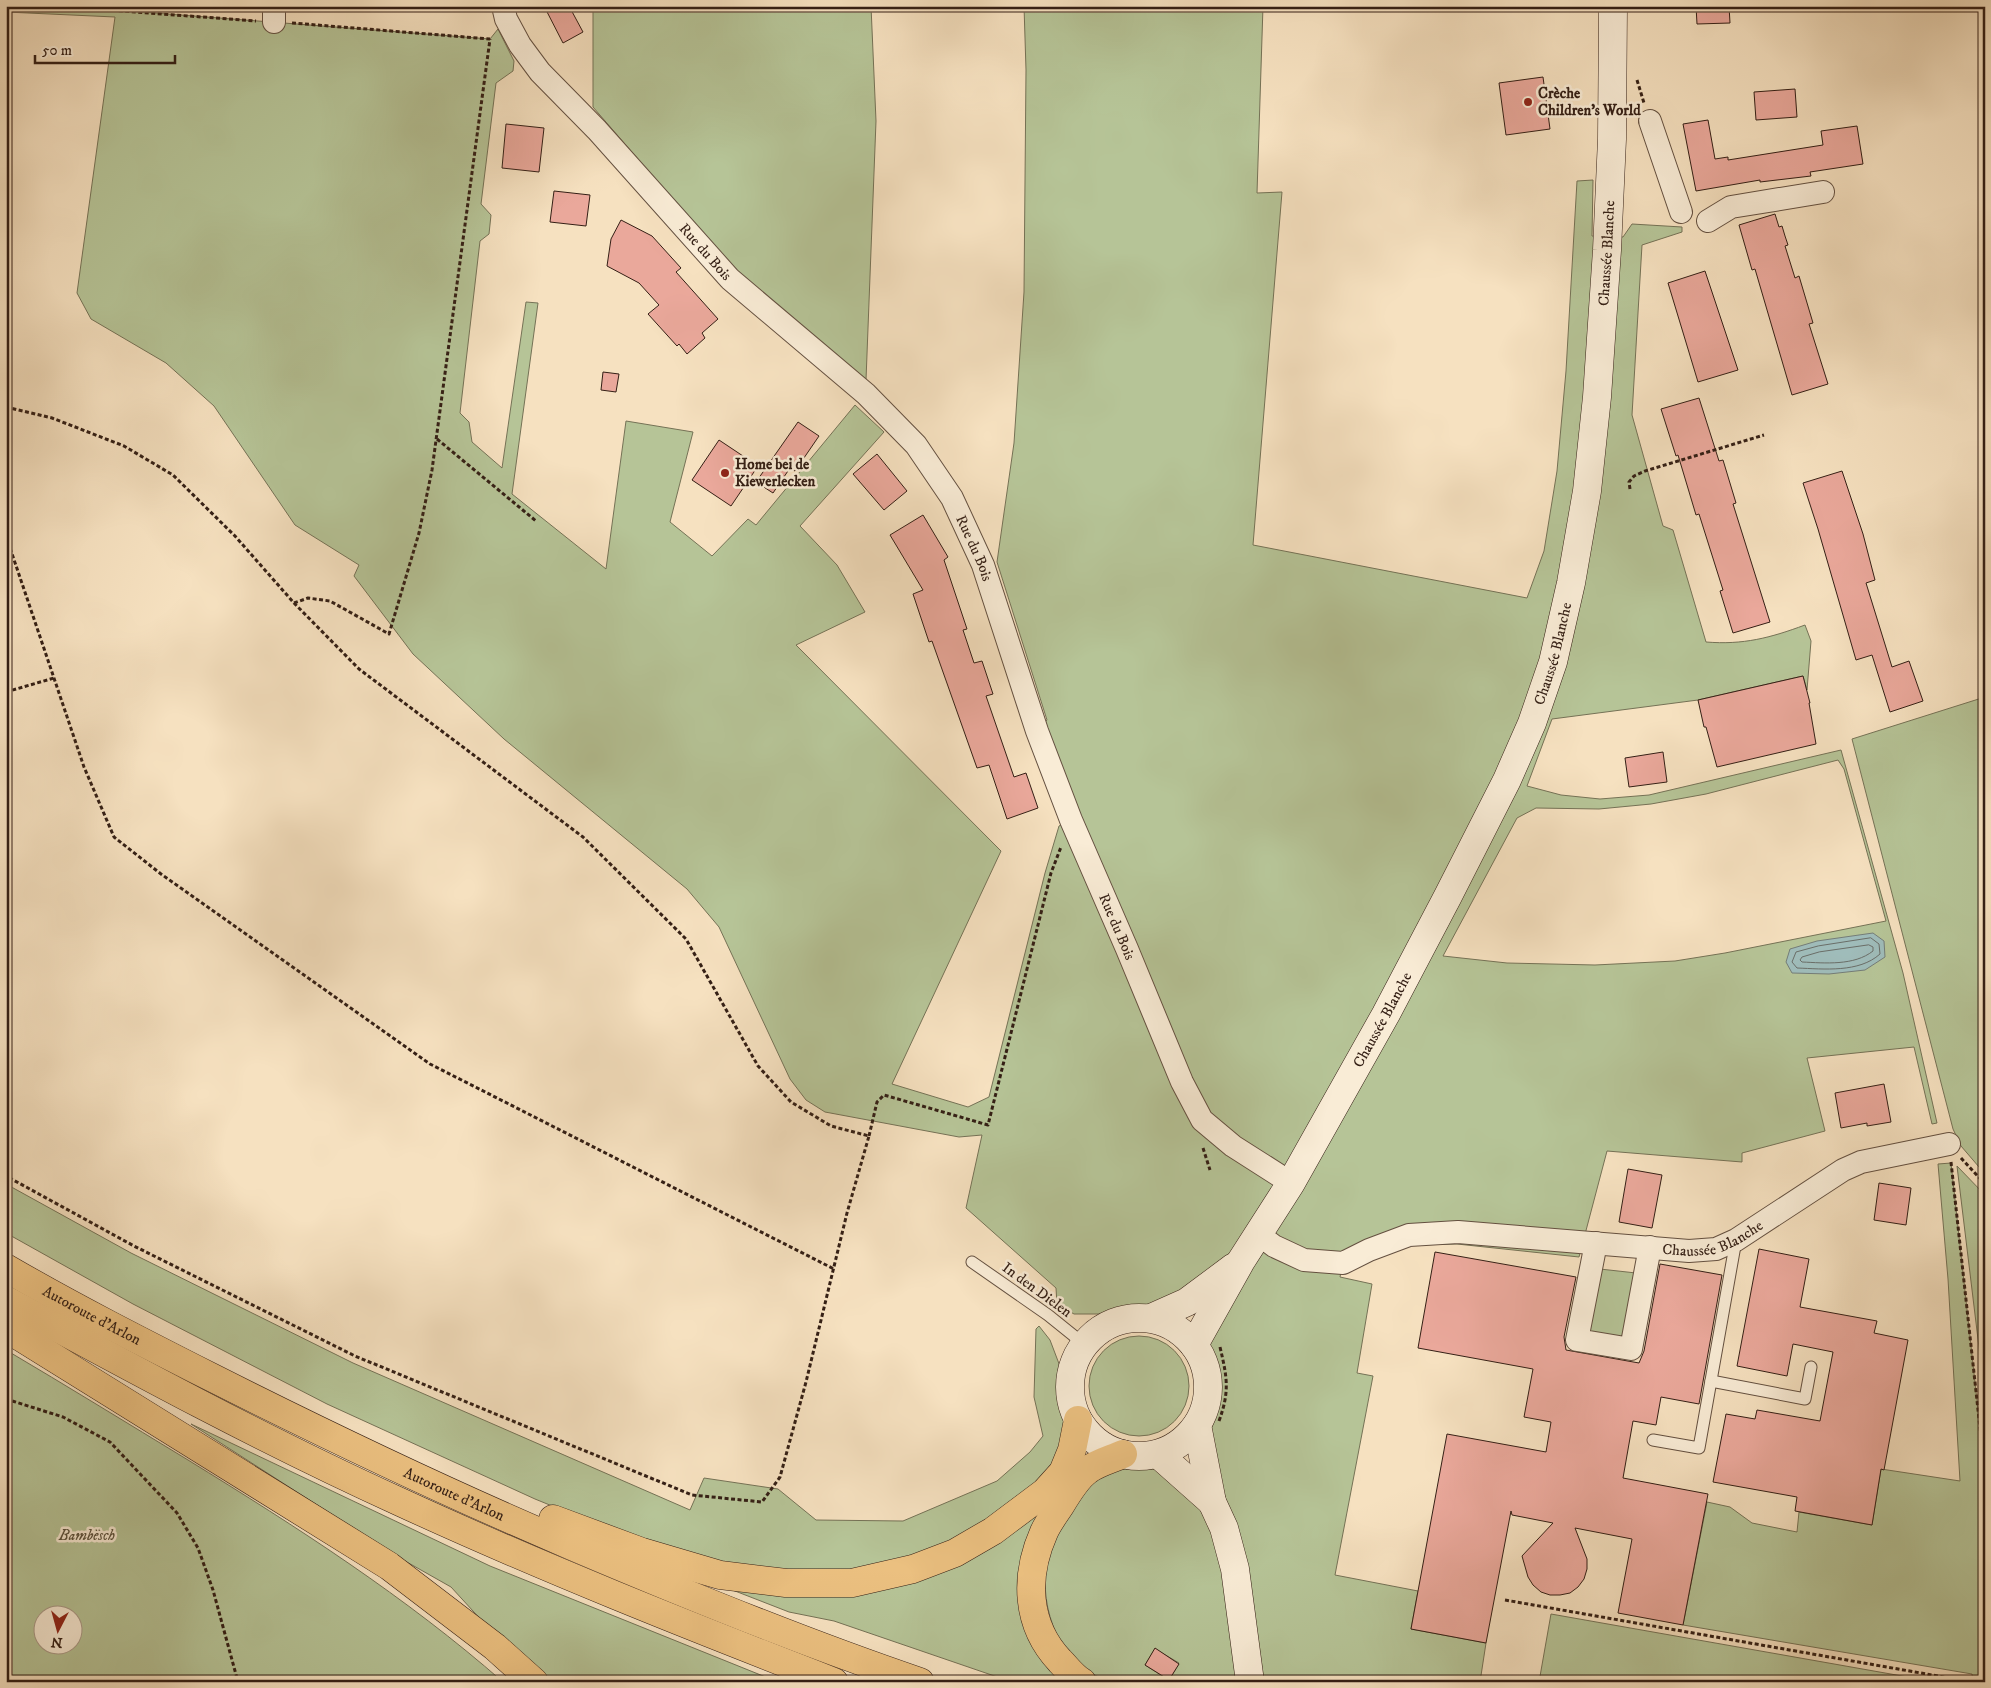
<svg xmlns="http://www.w3.org/2000/svg" width="1991" height="1688" font-family="'IM FELL DW Pica',serif">
  <style>
    .green { fill: #b6c497; stroke: #757256; fill-rule: evenodd }
    .water { fill: #9fbcba; stroke: #747d78 }
    .lines { fill: none; stroke-linecap: round; stroke-linejoin: round }
    .shore { stroke: #6a6e68; stroke-width: 1 }
    .building { fill: #eaa89b; stroke: #341f15 }
    .service-casing { stroke: #645040; stroke-width: 13 }
    .minor-casing { stroke: #645040; stroke-width: 24 }
    .secondary-casing { stroke: #341f15; stroke-width: 29 }
    .motorway-casing { stroke: #341f15; stroke-width: 29 }
    .path { stroke: #341f15; stroke-width: 3; stroke-dasharray: 4 2.5; stroke-linecap: butt }
    .service { stroke: #f9ecd6; stroke-width: 11 }
    .minor { stroke: #f9ecd6; stroke-width: 22 }
    .secondary { stroke: #f9ecd6; stroke-width: 28 }
    .motorway { stroke: #ebc080; stroke-width: 28 }
    .poi-dot { fill: #8f2418; stroke: #f9ecd6; stroke-width: 2 }
    .labels { text-anchor: middle; dominant-baseline: central; stroke-width: 5; stroke-linejoin: round; paint-order: stroke }
    .poi-label { font-size: 15px; font-weight: bold; fill: #341f15; stroke: #f9ecd6; text-anchor: start }
    .street-label { font-size: 15px; fill: #341f15; stroke: #f9ecd6 }
    .park-label { font-size: 15px; font-style: italic; fill: #5b513c; stroke: #f9ecd6 }
  </style>
  <rect width="100%" height="100%" fill="#f6e1c0"/>
  <filter id="stains"><feTurbulence type="fractalNoise" baseFrequency=".004" numOctaves="4"/><feColorMatrix values="0 0 0 0 .2 0 0 0 0 .09 0 0 0 0 .02 0 0 0 .5 -.17"/></filter>
  <radialGradient id="worn" r=".72"><stop offset=".6" stop-color="#630" stop-opacity="0"/><stop offset="1" stop-color="#630" stop-opacity=".3"/></radialGradient>
  <g class="green">
    <path d="M6,6H115L116,10L490,39L498,29L514,61L513,71L496,83L481,204L491,215L489,234L480,241L460,413L469,422L472,442L502,468L526,302L538,303L512,494L606,569L626,421L693,432L670,522L712,556L748,519L756,525L855,405L884,432L800,526L837,565L865,612L796,645L1001,851L892,1084L968,1107L989,1097L1045,873L1059,826L1070,820L1037,731L1047,720L997,562L1014,443L1024,292L1026,70L1024,6H1263L1257,193L1282,192L1253,545L1527,598L1544,551L1557,471L1566,371L1577,181L1593,180L1592,236L1623,237L1632,224L1682,227V232L1642,245L1632,415L1663,526L1673,530L1706,642C1743,645 1770,638 1805,625L1811,641L1807,690L1803,676L1698,700L1552,719L1527,786L1561,795L1600,799L1649,795L1841,750L1903,973L1937,1123L1932,1124L1914,1047L1807,1058L1825,1131L1742,1153V1162L1607,1151L1579,1257L1457,1244L1409,1245L1343,1263L1340,1277L1372,1284L1357,1373L1373,1376L1335,1575L1418,1591L1411,1629L1486,1643L1480,1682H1108C1100,1677 1091,1674 1084,1669C1046,1639 1035,1579 1055,1537C1061,1524 1070,1513 1078,1502C1088,1486 1090,1477 1108,1469C1112,1467 1117,1465 1122,1464C1158,1463 1182,1483 1211,1501L1207,1439L1218,1397L1217,1373L1211,1350L1208,1321L1240,1263L1156,1309L1128,1307L1103,1314H1074L1057,1304L1056,1288L966,1208L982,1135L959,1137L825,1112L806,1100L790,1079L719,927L687,889L504,739L413,654L354,576L359,565L295,525L214,406L166,363L91,319L77,293L115,17L6,12ZM1838,760L1844,769L1886,921L1725,953L1675,961L1595,965L1507,963L1443,956L1517,818L1536,808L1599,809L1651,804L1706,794ZM1155,1649L1179,1663L1169,1680L1145,1665Z"/>
    <path d="M593,6H871L876,121L866,380L737,274L593,107Z"/>
    <path d="M1985,697V1174L1961,1146L1953,1129L1852,739Z"/>
    <path d="M1951,1163L1985,1474V1682H1973L1972,1674L1683,1625L1707,1502L1730,1507L1752,1523L1797,1532L1799,1512L1872,1525L1881,1469L1960,1481L1948,1279L1938,1164Z"/>
    <path d="M1957,1166L1985,1195V1397Z"/>
    <path d="M6,1184L131,1253L353,1363L690,1510L704,1478L778,1489L816,1520L903,1521L997,1481L1030,1452L1043,1436L1034,1397L1036,1329L1039,1326L1050,1340L1061,1369L1060,1382L1061,1403L1066,1427L1065,1447L1039,1483L988,1521L951,1542L912,1558L867,1570L827,1573L729,1565L616,1532L535,1499L327,1404L133,1304L6,1233Z"/>
    <path d="M1591,1268L1645,1274L1631,1349L1577,1340Z"/>
    <circle cx="1139" cy="1386" r="50"/>
    <path d="M6,1350C67,1386 127,1423 188,1460C297,1527 406,1597 503,1682H6ZM42,1616H72V1646H42Z"/>
    <path d="M191,1424L490,1566L778,1682H545L495,1635L451,1587L398,1557Z"/>
    <path d="M1058,1492L1023,1558L1069,1682H1012L834,1621L789,1612L717,1584L853,1590Z"/>
    <path d="M1551,1614L1936,1682H1539Z"/>
  </g>
  <path class="water" d="M1873,933L1884,941L1885,957L1865,970L1829,974L1792,973L1786,962L1790,949L1817,941Z"/>
  <g class="lines">
    <g class="shore">
      <path d="M1871,938L1879,944L1880,954C1859,973 1824,969 1797,968L1792,962L1796,952L1818,946Z"/>
      <path d="M1869,945L1873,947V951C1854,966 1825,963 1802,962L1800,960L1802,957L1819,952Z"/>
    </g>
  </g>
  <g class="building">
    <path d="M544,6H569L583,32L563,43Z"/>
    <path d="M1696,6H1729L1730,23L1697,24Z"/>
    <path d="M1543,77L1550,129L1506,135L1499,83Z"/>
    <path d="M1795,89L1797,117L1756,120L1754,92Z"/>
    <path d="M1708,120L1715,159L1728,157V160L1823,145L1821,131L1857,126L1863,164L1810,172L1811,176L1760,182V180L1696,191L1683,124Z"/>
    <path d="M506,124L544,128L539,172L502,168Z"/>
    <path d="M554,191L590,195L586,226L550,222Z"/>
    <path d="M1775,214L1779,227L1782,226L1785,236L1788,245L1785,246L1795,278L1799,276L1813,323L1809,324L1828,384L1792,395L1755,269L1752,270L1739,225Z"/>
    <path d="M621,220L652,236L681,268L676,272L718,319L702,333L705,338L687,354L679,344L677,346L648,314L659,305L639,283L607,266L611,239Z"/>
    <path d="M1705,271L1738,370L1698,382L1668,283Z"/>
    <path d="M603,372L619,374L616,392L601,390Z"/>
    <path d="M1699,398L1719,461L1723,460L1736,503L1733,504L1770,622L1733,633L1720,591L1723,590L1699,514L1696,515L1678,455L1676,456L1661,409Z"/>
    <path d="M798,422L819,436L795,471L790,468L773,493L756,482Z"/>
    <path d="M719,440L758,466L731,506L692,480Z"/>
    <path d="M877,454L907,491L884,510L853,474Z"/>
    <path d="M1842,471L1863,534L1875,580L1866,583L1892,667L1909,661L1923,701L1890,712L1872,655L1856,660L1818,529L1803,483Z"/>
    <path d="M923,515L948,557L944,560L967,629L963,630L974,663L982,661L993,694L986,696L1014,777L1026,773L1038,808L1007,819L989,765L977,768L932,641L929,642L913,594L923,590L890,535Z"/>
    <path d="M1803,676L1810,703H1809L1816,744L1717,767L1706,727H1704L1698,700Z"/>
    <path d="M1663,752L1667,782L1629,787L1625,758Z"/>
    <path d="M1884,1084L1891,1122L1867,1126V1123L1841,1128L1835,1093Z"/>
    <path d="M1628,1169L1662,1175L1652,1228L1619,1222Z"/>
    <path d="M1879,1183L1911,1188L1906,1225L1874,1220Z"/>
    <path d="M1759,1249L1809,1259L1800,1307L1877,1321L1874,1333L1908,1340L1884,1470L1881,1469L1872,1525L1795,1511L1797,1497L1713,1482L1726,1414L1755,1419L1757,1410L1820,1421L1833,1352L1793,1344L1787,1376L1737,1366Z"/>
    <path d="M1435,1252L1576,1277L1564,1337L1566,1350L1639,1363L1644,1351L1660,1264L1722,1275L1699,1404L1661,1397L1656,1425L1633,1421L1623,1478L1708,1494L1683,1625L1618,1613L1632,1539L1575,1528L1587,1559V1569L1584,1579L1578,1587L1570,1593L1560,1595H1550L1541,1592L1533,1585L1528,1577L1522,1556L1553,1523L1512,1515L1511,1511L1486,1643L1411,1629L1447,1434L1546,1452L1551,1422L1524,1417L1533,1369L1418,1348Z"/>
    <path d="M1155,1648L1179,1664L1169,1680L1145,1665Z"/>
  </g>
  <g class="lines">
    <g class="service-casing">
      <g id="service">
        <path d="M972,1262L1048,1315L1084,1344"/>
        <path d="M1711,1381L1805,1399L1811,1367"/>
        <path d="M1653,1440L1699,1448L1736,1240"/>
      </g>
    </g>
    <g class="minor-casing">
      <g id="minor">
        <path id="s1" d="M503,6L506,19L520,45L540,72L597,130L730,279L866,394L916,445L952,498L983,565L1037,731L1071,820L1127,949L1182,1082L1202,1120L1233,1146L1291,1183"/>
        <path d="M274,22V6"/>
        <path d="M1650,121L1681,212"/>
        <path d="M1708,221L1731,207L1823,192"/>
        <path id="s2" d="M1258,1234L1274,1246L1304,1260L1343,1263L1369,1250L1409,1235L1458,1232L1689,1251L1716,1249L1736,1240L1843,1170L1861,1162L1949,1144"/>
        <path d="M1596,1243L1577,1340L1631,1349L1650,1247"/>
      </g>
    </g>
    <g class="secondary-casing">
      <g id="secondary">
        <circle cx="1139" cy="1387" r="69"/>
        <path d="M1151,1318L1187,1302L1234,1267"/>
        <path id="s3" d="M1194,1345L1241,1261L1291,1183L1386,1014L1448,896L1507,780L1532,723L1553,662L1571,583L1587,491L1597,397L1607,250L1612,139L1613,6"/>
        <path d="M1197,1425L1212,1502L1224,1528L1235,1569L1250,1682"/>
        <path d="M1158,1454L1212,1502"/>
      </g>
    </g>
    <g class="motorway-casing">
      <g id="motorway">
        <path id="s4" d="M6,1268C73,1307 142,1342 211,1377C330,1437 449,1494 572,1546C687,1595 802,1642 920,1682"/>
        <path d="M6,1300C135,1370 264,1440 398,1501C541,1567 687,1625 834,1682"/>
        <path d="M6,1328L389,1566L495,1647L534,1682"/>
        <path d="M553,1519L642,1552L720,1575L786,1583H852L913,1569L955,1553L993,1531L1045,1492L1063,1472L1072,1450L1078,1420"/>
        <path d="M1082,1682C1073,1677 1067,1668 1060,1661C1026,1625 1024,1577 1044,1532C1048,1523 1054,1515 1060,1506C1066,1496 1079,1476 1088,1470C1097,1463 1112,1459 1123,1454"/>
      </g>
    </g>
    <g class="path">
      <path d="M54,6L256,21"/>
      <path d="M292,23L490,39"/>
      <path d="M1637,80L1644,103"/>
      <path d="M6,407L52,418L124,446L173,475L235,536L294,603L359,669L583,837L686,939L758,1066L791,1102L831,1126L869,1136L847,1213L806,1382L780,1477L762,1502L692,1495L355,1356L134,1246L6,1176"/>
      <path d="M437,439L536,521"/>
      <path d="M1630,489L1629,482L1634,476L1645,471L1764,435"/>
      <path d="M6,536L84,767L114,837L161,874L430,1064L834,1269"/>
      <path d="M294,603L308,598L330,601L389,634L419,533L432,470L490,39"/>
      <path d="M6,692L54,678"/>
      <path d="M869,1136L877,1102L884,1095L988,1125L1051,873L1061,847"/>
      <path d="M1203,1148L1210,1170"/>
      <path d="M1961,1158L1985,1184"/>
      <path d="M1951,1162L1985,1474"/>
      <path d="M6,1399L63,1417L110,1442L177,1513L198,1548L213,1590L238,1682"/>
      <path d="M1219,1421C1230,1391 1227,1377 1220,1347"/>
      <path d="M1505,1600L1972,1682"/>
    </g>
    <use href="#service" class="service"/>
    <use href="#minor" class="minor"/>
    <use href="#secondary" class="secondary"/>
    <use href="#motorway" class="motorway"/>
  </g>
  <g class="poi-dot">
    <circle cx="1528" cy="102" r="5"/>
    <circle cx="725" cy="473" r="5"/>
  </g>
  <g class="labels">
    <g class="poi-label">
      <text x="1538" y="93">Crèche<tspan x="1538" dy="17">Children's World</tspan></text>
      <text x="735" y="464">Home bei de<tspan x="735" dy="17">Kiewerlecken</tspan></text>
    </g>
    <g class="street-label">
      <text stroke="none"><textPath href="#s1" startOffset="321">Rue du Bois</textPath></text>
      <text stroke="none"><textPath href="#s3" startOffset="1186">Chaussée Blanche</textPath></text>
      <text stroke="none"><textPath href="#s1" startOffset="726">Rue du Bois</textPath></text>
      <text stroke="none"><textPath href="#s3" startOffset="781">Chaussée Blanche</textPath></text>
      <text stroke="none"><textPath href="#s1" startOffset="1131">Rue du Bois</textPath></text>
      <text stroke="none"><textPath href="#s3" startOffset="376">Chaussée Blanche</textPath></text>
      <text stroke="none"><textPath href="#s2" startOffset="471">Chaussée Blanche</textPath></text>
      <text transform="translate(1037 1290) rotate(36)">In den Dielen</text>
      <text stroke="none"><textPath href="#s4" startOffset="98">Autoroute d'Arlon</textPath></text>
      <text stroke="none"><textPath href="#s4" startOffset="502">Autoroute d'Arlon</textPath></text>
    </g>
    <g class="park-label">
      <text x="87" y="1535">Bambësch</text>
    </g>
  </g>
  <rect width="1991" height="1688" fill="none" stroke="#f6e1c0" stroke-width="25"/>
  <rect x="8" y="8" width="1976" height="1673" fill="none" stroke="#341f15" stroke-width="2.5"/>
  <rect x="12" y="12" width="1966" height="1663" fill="none" stroke="#341f15"/>
  <g transform="translate(58 1630) rotate(186)"><circle r="24" fill="#f9ecd6" stroke="#aa9a89"/>
  <path d="M0-4L9 19L0 12L-9 19Z" fill="#8f2418"/>
  <text y="-8" font-size="14" font-weight="bold" text-anchor="middle" fill="#341f15">N</text>
  </g>
  <path d="M35 55v8h140v-8" fill="none" stroke="#341f15" stroke-width="2.5"/>
  <text x="42" y="55" font-size="15" fill="#341f15" stroke="#f9ecd6" stroke-width="4" paint-order="stroke">50 m</text>
  <rect width="100%" height="100%" filter="url(#stains)"/>
  <rect width="100%" height="100%" fill="url(#worn)"/>
</svg>
